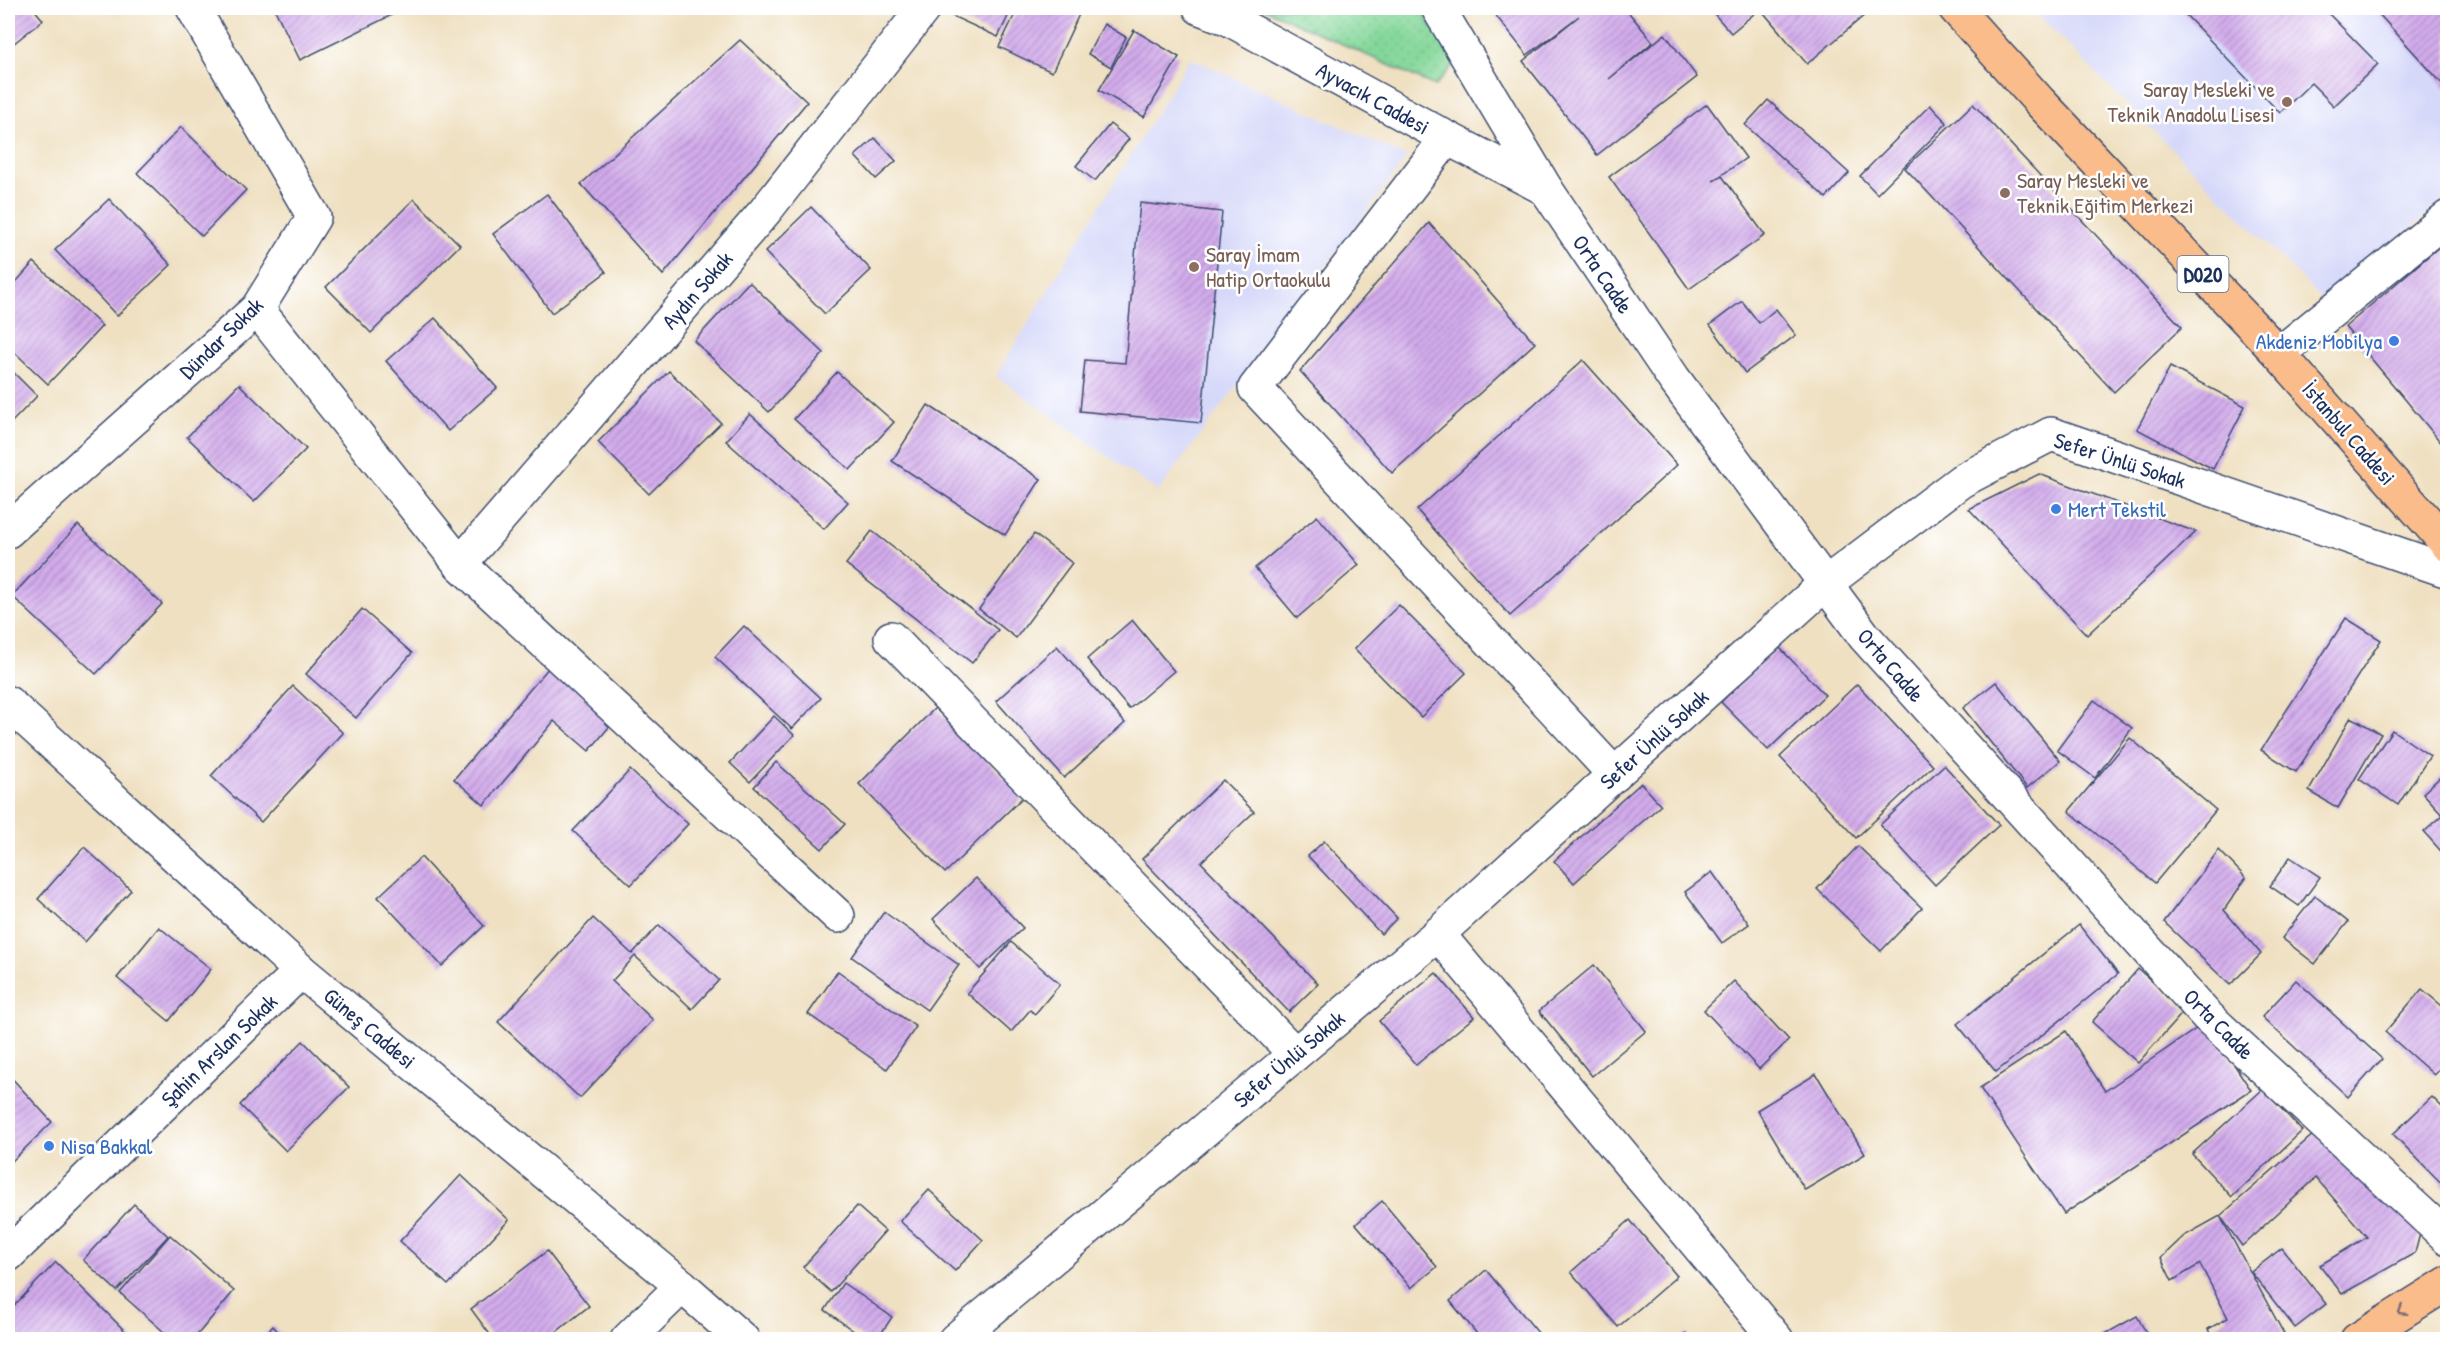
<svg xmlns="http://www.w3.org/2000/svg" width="2455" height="1347" font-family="'Patrick Hand',sans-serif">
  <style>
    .built { fill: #d5d8f9 }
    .park { fill: url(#park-dots); stroke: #4f837c; stroke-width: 1.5 }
    .building { fill: url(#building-hatch) }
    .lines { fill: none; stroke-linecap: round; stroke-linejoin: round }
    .minor-casing { stroke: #3b4a6d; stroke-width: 36 }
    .tertiary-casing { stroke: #3b4a6d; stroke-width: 36 }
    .primary-casing { stroke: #3b4a6d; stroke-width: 36 }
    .trunk-casing { stroke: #3b4a6d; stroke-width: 36 }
    .minor { stroke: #fff; stroke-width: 33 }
    .tertiary { stroke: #fff; stroke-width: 33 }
    .primary { stroke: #f9bc8a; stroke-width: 33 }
    .trunk { stroke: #f9bc8a; stroke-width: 33 }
    .oneway { stroke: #7f6e72 }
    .education-dot { fill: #8d6e63; stroke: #fff; stroke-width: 2 }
    .shop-dot { fill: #3f7fe0; stroke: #fff; stroke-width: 2 }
    .labels { text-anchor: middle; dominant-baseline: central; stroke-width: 5; stroke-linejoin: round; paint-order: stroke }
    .shield { fill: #fff; stroke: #5f6d8e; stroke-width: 1.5 }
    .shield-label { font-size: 21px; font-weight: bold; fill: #1b2f5e }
    .education-label { font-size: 22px; fill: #785e54; stroke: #fff; text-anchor: start }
    .street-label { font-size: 22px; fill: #1b2f5e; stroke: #fff }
    .shop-label { font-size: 22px; fill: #366cbe; stroke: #fff; text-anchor: start }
  </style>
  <defs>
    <pattern id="park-dots" width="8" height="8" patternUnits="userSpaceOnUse" patternTransform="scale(1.5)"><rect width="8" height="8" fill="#83d799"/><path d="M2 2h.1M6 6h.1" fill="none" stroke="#71b986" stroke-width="1.8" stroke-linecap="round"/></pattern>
    <pattern id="building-hatch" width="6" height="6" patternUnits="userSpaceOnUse" patternTransform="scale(1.5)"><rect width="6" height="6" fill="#d3acec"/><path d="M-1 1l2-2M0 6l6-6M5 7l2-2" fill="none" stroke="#aa8cc2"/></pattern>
  </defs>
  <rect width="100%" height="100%" fill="#fff"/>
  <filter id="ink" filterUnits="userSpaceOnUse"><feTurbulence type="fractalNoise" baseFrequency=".0167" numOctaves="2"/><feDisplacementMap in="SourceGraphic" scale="12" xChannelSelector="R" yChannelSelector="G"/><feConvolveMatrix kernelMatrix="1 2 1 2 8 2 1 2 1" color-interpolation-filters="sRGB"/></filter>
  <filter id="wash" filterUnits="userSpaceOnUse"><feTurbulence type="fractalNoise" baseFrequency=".008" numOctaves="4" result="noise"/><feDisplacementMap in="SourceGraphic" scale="24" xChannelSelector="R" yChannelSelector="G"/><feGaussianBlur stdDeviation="1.35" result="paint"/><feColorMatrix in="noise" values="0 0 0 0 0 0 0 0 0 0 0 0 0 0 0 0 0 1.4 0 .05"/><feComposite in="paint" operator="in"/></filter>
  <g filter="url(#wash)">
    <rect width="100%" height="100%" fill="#efe0c1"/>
    <g class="built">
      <path d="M2031,8H2447V197L2324,301Z"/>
      <path d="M1190,58L1407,157L1158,492L996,376Z"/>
    </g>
    <path class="park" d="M1263,8H1420L1455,63L1435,86Z"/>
    <g id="blocks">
      <g class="building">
        <path d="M8,8H33L43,20L8,48Z"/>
        <path d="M274,8H396L398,12L300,60Z"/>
        <path d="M957,8H1012L998,37L952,16Z"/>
        <path d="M1018,8H1082L1052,72L999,47Z"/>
        <path d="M1499,8H1625L1653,42L1609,79L1665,34L1697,77L1597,155L1523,61L1579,16L1527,55L1493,12Z"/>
        <path d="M1709,8H1761L1731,33Z"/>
        <path d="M1770,8H1873L1807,64L1764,13Z"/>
        <path d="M2179,8H2323L2378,64L2334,106L2311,83L2280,113Z"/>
        <path d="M2382,8H2448V90L2377,12Z"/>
        <path d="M1104,24L1126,37L1111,67L1088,54Z"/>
        <path d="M1134,30L1179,57L1144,117L1099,90Z"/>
        <path d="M740,40L807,102L663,275L581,184Z"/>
        <path d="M1768,100L1849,173L1826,198L1745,125Z"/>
        <path d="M1707,104L1746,158L1713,181L1722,176L1765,235L1689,289L1609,177Z"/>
        <path d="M1973,104L2182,327L2114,392L1905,168Z"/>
        <path d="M1930,105L1947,123L1877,194L1860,176Z"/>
        <path d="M1110,124L1129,139L1095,181L1076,166Z"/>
        <path d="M181,127L246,190L202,236L137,173Z"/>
        <path d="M875,138L896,161L876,179L855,156Z"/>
        <path d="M547,194L606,272L552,313L493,234Z"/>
        <path d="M109,199L171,265L117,316L55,250Z"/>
        <path d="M414,199L460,245L371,333L326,287Z"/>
        <path d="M1140,203L1222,212L1201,423L1080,411L1085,360L1125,363Z"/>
        <path d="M811,207L871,270L825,314L765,252Z"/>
        <path d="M1429,223L1535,343L1392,473L1300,371Z"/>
        <path d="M2446,241L2448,243V451L2345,327Z"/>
        <path d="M34,262L102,326L48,384L8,346V291Z"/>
        <path d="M749,282L824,353L769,412L694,341Z"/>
        <path d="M1742,301L1759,323L1776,309L1796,335L1745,373L1710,325Z"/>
        <path d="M435,318L497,388L448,431L386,361Z"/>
        <path d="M1583,360L1677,465L1510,616L1417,510Z"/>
        <path d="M8,367L37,396L8,426Z"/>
        <path d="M2170,367L2245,406L2213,469L2137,429Z"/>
        <path d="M669,371L721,423L649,494L598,442Z"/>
        <path d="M837,372L894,422L850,470L794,419Z"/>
        <path d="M239,384L306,449L254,502L187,437Z"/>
        <path d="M928,405L1041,479L1005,535L892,461Z"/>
        <path d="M750,414L848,502L824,529L726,441Z"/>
        <path d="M2039,474L2196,532L2087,635L1969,509Z"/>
        <path d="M1317,516L1359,565L1297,618L1255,568Z"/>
        <path d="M78,525L162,604L96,674L12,596Z"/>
        <path d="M872,531L998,630L972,663L846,564Z"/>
        <path d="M1034,534L1072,563L1016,638L979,609Z"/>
        <path d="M1399,605L1466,673L1421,717L1354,649Z"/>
        <path d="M362,609L412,653L356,718L306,674Z"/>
        <path d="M2346,618L2381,640L2296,772L2261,750Z"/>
        <path d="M1132,620L1174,671L1129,709L1087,659Z"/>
        <path d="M744,626L821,698L792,729L715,657Z"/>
        <path d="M1057,646L1125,723L1064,778L996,701Z"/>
        <path d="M1778,646L1825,695L1768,750L1721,702Z"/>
        <path d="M550,666L614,721L589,751L554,721L484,805L454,779Z"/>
        <path d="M1996,682L2060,761L2027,788L1963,708Z"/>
        <path d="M1857,684L1933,766L1856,838L1780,757Z"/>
        <path d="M293,686L343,733L261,822L211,776Z"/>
        <path d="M2094,700L2132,728L2095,778L2057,750Z"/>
        <path d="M935,708L1023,797L945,873L859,784Z"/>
        <path d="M774,716L794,735L750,782L730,763Z"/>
        <path d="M2351,717L2381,734L2338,808L2309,791Z"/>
        <path d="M2392,730L2430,756L2398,805L2359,779Z"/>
        <path d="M2130,738L2216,810L2155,883L2069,811Z"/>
        <path d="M776,762L845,824L822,849L754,787Z"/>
        <path d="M1944,765L1999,825L1935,885L1880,825Z"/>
        <path d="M630,770L688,824L631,885L573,831Z"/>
        <path d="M2448,770V859L2424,832L2443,815L2423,793Z"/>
        <path d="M1223,780L1254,812L1201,862L1318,984L1289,1012L1142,859Z"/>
        <path d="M1641,783L1661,805L1574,883L1554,861Z"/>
        <path d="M1324,841L1397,918L1381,934L1308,856Z"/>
        <path d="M1858,846L1922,908L1881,951L1817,889Z"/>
        <path d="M84,847L131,890L85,942L38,899Z"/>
        <path d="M2219,850L2246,878L2224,910L2261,954L2230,985L2164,922Z"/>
        <path d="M421,857L484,926L442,966L378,897Z"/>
        <path d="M2290,857L2320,877L2299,906L2270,886Z"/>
        <path d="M1712,872L1749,924L1722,943L1685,892Z"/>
        <path d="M976,878L1023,928L980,969L933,919Z"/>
        <path d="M2315,896L2348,922L2315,964L2282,938Z"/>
        <path d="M884,912L959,965L927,1010L852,957Z"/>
        <path d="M593,918L632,954L659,925L719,980L692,1009L635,956L612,981L653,1020L580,1098L498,1022Z"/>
        <path d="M2079,925L2118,974L1996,1072L1957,1024Z"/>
        <path d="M159,927L211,969L169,1021L117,978Z"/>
        <path d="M1011,942L1060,984L1035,1014L1030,1010L1011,1032L967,993Z"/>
        <path d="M1594,965L1646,1031L1592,1076L1539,1011Z"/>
        <path d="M2138,969L2185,1010L2138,1063L2092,1022Z"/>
        <path d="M838,971L916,1027L887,1069L808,1014Z"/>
        <path d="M1436,973L1474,1017L1416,1065L1379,1021Z"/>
        <path d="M2296,980L2382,1059L2348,1097L2262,1017Z"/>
        <path d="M1734,981L1789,1040L1759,1069L1704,1010Z"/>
        <path d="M2422,989L2448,1011V1058L2434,1075L2385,1032Z"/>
        <path d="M2206,1022L2251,1090L2064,1214L1980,1088L2066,1031L2105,1091Z"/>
        <path d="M303,1041L349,1087L286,1151L240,1105Z"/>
        <path d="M8,1074L52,1122L8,1165Z"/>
        <path d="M1816,1074L1865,1154L1805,1190L1757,1110Z"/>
        <path d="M2263,1089L2302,1131L2232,1197L2192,1154Z"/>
        <path d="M2432,1097L2448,1113V1190L2393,1134Z"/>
        <path d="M2315,1133L2422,1226L2415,1253L2342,1294L2320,1265L2367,1237L2316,1178L2242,1246L2220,1216Z"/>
        <path d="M461,1175L509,1220L448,1285L400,1241Z"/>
        <path d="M929,1190L983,1240L955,1271L900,1221Z"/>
        <path d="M1382,1201L1437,1267L1411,1288L1356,1224Z"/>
        <path d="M134,1204L168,1236L117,1291L83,1260Z"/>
        <path d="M857,1206L885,1231L831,1292L803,1267Z"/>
        <path d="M2220,1216L2284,1334L2274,1340H2213L2208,1329L2228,1318L2200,1264L2172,1281L2161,1258L2184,1236Z"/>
        <path d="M1630,1220L1677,1276L1618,1327L1571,1272Z"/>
        <path d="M170,1235L234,1291L193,1340H173L120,1293Z"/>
        <path d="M2282,1248L2326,1304L2295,1328L2251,1272Z"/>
        <path d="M547,1251L589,1306L546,1340H494L471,1309Z"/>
        <path d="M56,1262L134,1340H10L8,1337V1312Z"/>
        <path d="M1486,1270L1544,1340H1482L1450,1301Z"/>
        <path d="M843,1283L892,1317L877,1340H866L825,1310Z"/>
        <path d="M2137,1316L2150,1340H2099L2098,1338Z"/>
        <path d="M273,1326L286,1340H259Z"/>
        <path d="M1686,1333L1691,1340H1678Z"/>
      </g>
    </g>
  </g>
  <g filter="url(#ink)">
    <use href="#blocks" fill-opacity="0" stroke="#3b4a6d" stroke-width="1.5"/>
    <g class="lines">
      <g class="minor-casing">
        <g id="minor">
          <path d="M1447,138L1255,388L1615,775"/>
          <path d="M257,309L460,564L838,916"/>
          <path d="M2279,354L2448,217"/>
          <path d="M8,531L257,309L314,217L193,8"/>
          <path d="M460,564L766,210L924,8"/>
          <path d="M891,638L1295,1054"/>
          <path d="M1438,934L1777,1340"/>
          <path d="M8,1255L301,971"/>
          <path d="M627,1340L682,1286"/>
          <path d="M955,1340L1438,934L1825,584L1961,481L2051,434L2448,571"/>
        </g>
      </g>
      <g class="tertiary-casing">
        <g id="tertiary">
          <path d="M1200,8L1227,18L1447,138L1546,189"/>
          <path d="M1438,8L1546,189L1674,379L1865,637L2206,1015L2448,1238"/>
          <path d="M8,703L301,971L682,1286L743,1340"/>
        </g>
      </g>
      <g class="primary-casing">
        <path id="primary" d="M2357,1340L2448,1283"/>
      </g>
      <g class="trunk-casing">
        <path id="trunk" d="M1955,8L2040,102L2279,354L2448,545"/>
      </g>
      <use href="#minor" class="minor"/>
      <use href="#tertiary" class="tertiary"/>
      <use href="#primary" class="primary"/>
      <use href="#trunk" class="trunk"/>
    </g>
    <defs><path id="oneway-chevron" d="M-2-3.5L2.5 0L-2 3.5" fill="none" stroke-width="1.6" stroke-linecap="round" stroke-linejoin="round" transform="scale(1.5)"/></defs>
    <use class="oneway" href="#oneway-chevron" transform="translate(2402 1311) rotate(148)"/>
  </g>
  <g class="education-dot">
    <circle cx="2287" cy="102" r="6"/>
    <circle cx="2005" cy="193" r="6"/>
    <circle cx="1194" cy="267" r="6"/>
  </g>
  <g class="shop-dot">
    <circle cx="2394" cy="341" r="6"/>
    <circle cx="2056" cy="509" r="6"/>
    <circle cx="49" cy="1146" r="6"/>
  </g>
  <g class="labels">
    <rect class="shield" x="2177.5" y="256" width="51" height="36" rx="4.5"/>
    <g class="shield-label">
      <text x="2203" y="274">D020</text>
    </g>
    <g class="education-label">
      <text x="2275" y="89" text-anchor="end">Saray Mesleki ve<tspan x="2275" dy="25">Teknik Anadolu Lisesi</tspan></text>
      <text x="2017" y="180">Saray Mesleki ve<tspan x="2017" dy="25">Teknik Eğitim Merkezi</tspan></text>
      <text x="1206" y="254">Saray İmam<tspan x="1206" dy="25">Hatip Ortaokulu</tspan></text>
    </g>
    <g class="street-label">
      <text transform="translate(1373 98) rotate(29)">Ayvacık Caddesi</text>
      <text transform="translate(1603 274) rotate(56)">Orta Cadde</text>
      <text transform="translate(697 290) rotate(-49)">Aydın Sokak</text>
      <text transform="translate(221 338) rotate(-44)">Dündar Sokak</text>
      <text transform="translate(2349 433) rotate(49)">İstanbul Caddesi</text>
      <text transform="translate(2120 460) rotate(18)">Sefer Ünlü Sokak</text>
      <text transform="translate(1891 665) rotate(49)">Orta Cadde</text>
      <text transform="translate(1654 739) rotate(-42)">Sefer Ünlü Sokak</text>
      <text transform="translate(2219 1024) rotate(45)">Orta Cadde</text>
      <text transform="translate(370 1028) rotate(40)">Güneş Caddesi</text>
      <text transform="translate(219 1050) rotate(-44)">Şahin Arslan Sokak</text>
      <text transform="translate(1289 1059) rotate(-40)">Sefer Ünlü Sokak</text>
    </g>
    <g class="shop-label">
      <text x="2382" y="341" text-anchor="end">Akdeniz Mobilya</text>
      <text x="2068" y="509">Mert Tekstil</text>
      <text x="61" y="1146">Nisa Bakkal</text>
    </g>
  </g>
  <rect width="2455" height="1347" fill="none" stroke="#fff" stroke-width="30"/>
</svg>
